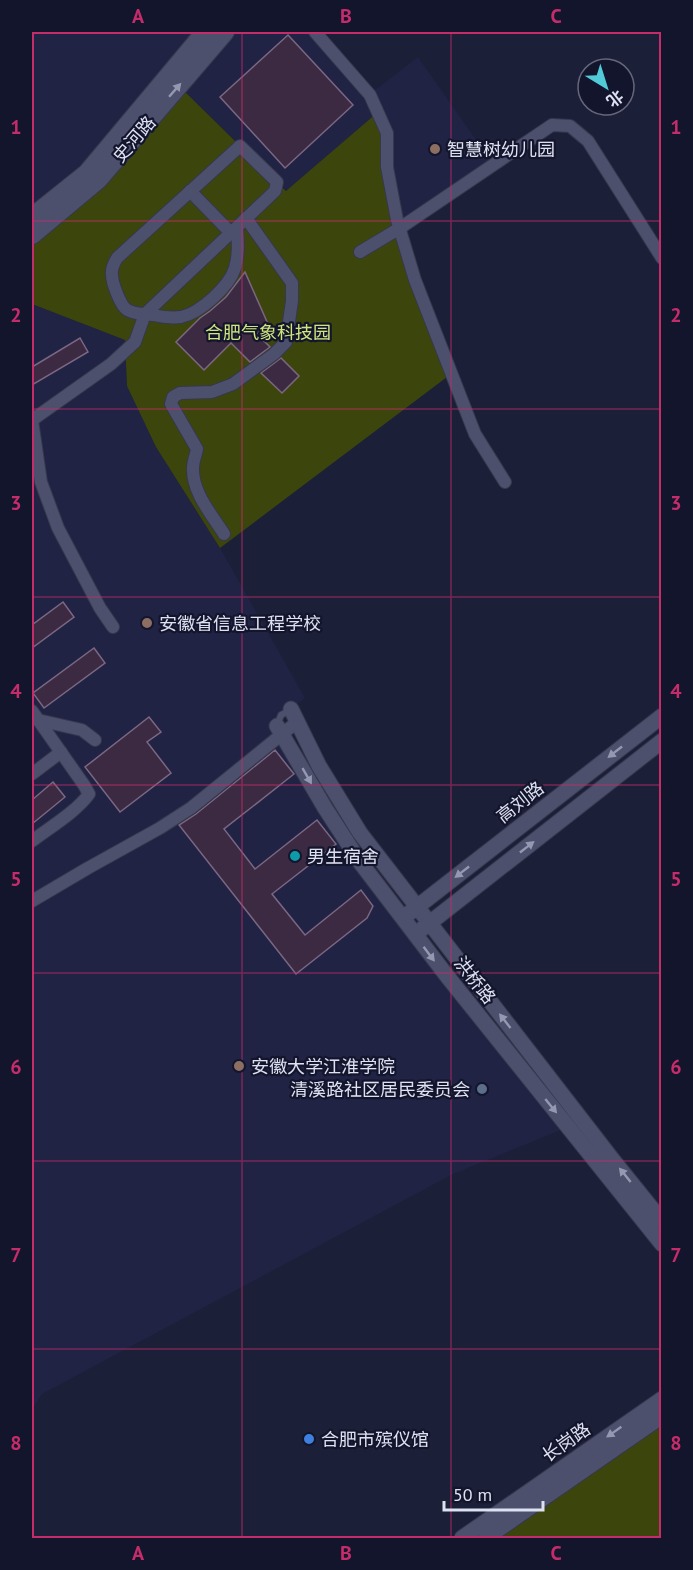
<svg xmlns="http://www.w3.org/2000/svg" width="693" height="1570" font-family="'PT Sans','Noto Sans SC',sans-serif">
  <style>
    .built { fill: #202343 }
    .green { fill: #3c460c }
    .building { fill: #3c2a42; stroke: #7b6782; stroke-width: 1.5 }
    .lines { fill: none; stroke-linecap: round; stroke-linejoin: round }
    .service-casing { stroke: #36384d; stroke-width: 8 }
    .minor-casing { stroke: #36384d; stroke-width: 14 }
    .tertiary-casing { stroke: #36384d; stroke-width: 17 }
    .secondary-casing { stroke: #36384d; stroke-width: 20 }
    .service { stroke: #4c506d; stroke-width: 6 }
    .minor { stroke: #4c506d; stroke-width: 12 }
    .tertiary { stroke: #4c506d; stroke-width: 15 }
    .secondary { stroke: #4c506d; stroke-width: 18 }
    .oneway { fill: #9598b0 }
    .grid { fill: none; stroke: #c52c6a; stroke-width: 1.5; stroke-opacity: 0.55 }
    .education-dot { fill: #8d6e63; stroke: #13152d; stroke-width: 2 }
    .culture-dot { fill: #0f9aa8; stroke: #13152d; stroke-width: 2 }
    .service-dot { fill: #5c6f8a; stroke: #13152d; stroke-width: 2 }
    .shop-dot { fill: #3f7fe0; stroke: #13152d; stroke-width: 2 }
    .labels { text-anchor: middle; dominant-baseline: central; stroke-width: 4.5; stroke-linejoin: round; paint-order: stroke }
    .street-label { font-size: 18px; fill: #dee1f2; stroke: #13152d }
    .poi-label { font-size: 18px; fill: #dee1f2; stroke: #13152d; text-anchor: start }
    .park-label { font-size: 18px; fill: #d0e57d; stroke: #13152d }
    .neatline { fill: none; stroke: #c52c6a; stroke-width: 2 }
    .grid-label { font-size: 20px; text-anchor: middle; font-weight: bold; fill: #c52c6a }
  </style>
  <rect width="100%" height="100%" fill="#1c1f38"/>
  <g class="built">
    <path d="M32,32H205L87,173L32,217Z"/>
    <path d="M225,32H315L370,94L418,57L493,164L400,228L377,113L287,191L179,86Z"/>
    <path d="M32,304L125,340L127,386L156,447L220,548L305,698L291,709L278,726L325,808L568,1127L453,1174L42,1394L32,1410Z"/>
  </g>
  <g class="green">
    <path d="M179,86L286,191L378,112L397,220L451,374L220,548L156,447L127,386L125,340L32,304V235Z"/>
    <path d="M661,1416V1538H486Z"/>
  </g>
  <g class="building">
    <path d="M288,35L353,105L285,168L220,97Z"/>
    <path d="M245,272L268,324L257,334L270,347L250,362L231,343L204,370L176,342L200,318L210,311L226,297Z"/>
    <path d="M80,338L88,352L32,385V367Z"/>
    <path d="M281,358L299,376L282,393L261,373Z"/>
    <path d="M63,602L74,617L32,648V625Z"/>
    <path d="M94,648L105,663L44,708L33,693Z"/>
    <path d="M149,717L161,732L147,742L171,773L120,812L85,767Z"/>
    <path d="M275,750L294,774L224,829L255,869L317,820L336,844L272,894L305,935L361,890L373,906L367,918L296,974L179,825L196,814Z"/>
    <path d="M53,782L65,797L32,824V800Z"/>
  </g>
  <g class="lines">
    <g class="service-casing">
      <path id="service" d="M277,726L281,715L291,710"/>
    </g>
    <g class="minor-casing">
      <g id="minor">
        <path d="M315,32L370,95L387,133V167L397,220L415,280L475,434L505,482"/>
        <path d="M190,191L231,233"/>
        <path d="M360,252L400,228L552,125L570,126L588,141L662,258"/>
        <path d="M32,420L111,364L135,342L145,314L237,227L275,191L277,182L240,146L117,258C114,263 111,269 112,275C112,283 120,304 126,309C132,314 145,314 153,315C162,317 172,318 181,317C200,313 229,287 235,268C239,254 238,241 237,227"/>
        <path d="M32,420L41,482L58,528L100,608L113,627"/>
        <path d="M224,534C212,515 192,492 193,468C193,461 196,455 197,449L171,404L173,397L180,393L212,392L233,384L274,354L286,342L292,301V283L246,218"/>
        <path d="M32,711L84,785L89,794C76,812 49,828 32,841"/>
        <path d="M38,720L82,730L95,740"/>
        <path d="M32,774L61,752"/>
        <path d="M32,901L88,868L160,828L191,808L297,722"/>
      </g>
    </g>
    <g class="tertiary-casing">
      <g id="tertiary">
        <path d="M291,709L319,766L360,833L612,1159L662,1221"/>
        <path d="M277,726L325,808L360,862L447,976L662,1244"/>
        <path d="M408,914L662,716"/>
        <path d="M422,929L662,741"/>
        <path d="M462,1538L662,1399"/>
        <path d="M486,1538L662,1416"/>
      </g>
    </g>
    <g class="secondary-casing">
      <g id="secondary">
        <path d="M32,217L87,173L205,32"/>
        <path d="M32,235L99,179L225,32"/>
      </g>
    </g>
    <use href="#service" class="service"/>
    <use href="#minor" class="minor"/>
    <use href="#tertiary" class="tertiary"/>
    <use href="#secondary" class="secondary"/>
  </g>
  <defs><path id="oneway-solid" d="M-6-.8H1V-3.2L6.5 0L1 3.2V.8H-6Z" transform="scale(1.5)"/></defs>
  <g class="oneway">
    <use href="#oneway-solid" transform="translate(175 90) rotate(-49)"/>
    <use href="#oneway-solid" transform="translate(615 752) rotate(142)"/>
    <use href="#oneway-solid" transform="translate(307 776) rotate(60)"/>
    <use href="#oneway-solid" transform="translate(527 847) rotate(-38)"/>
    <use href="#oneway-solid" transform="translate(462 872) rotate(142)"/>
    <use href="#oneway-solid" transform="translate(429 954) rotate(53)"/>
    <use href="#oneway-solid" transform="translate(505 1021) rotate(-128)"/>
    <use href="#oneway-solid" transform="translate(551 1106) rotate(51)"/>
    <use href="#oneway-solid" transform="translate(625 1175) rotate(-129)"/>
    <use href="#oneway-solid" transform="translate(614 1432) rotate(145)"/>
  </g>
  <path class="grid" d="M242,32V1538M451,32V1538M32,221H662M32,409H662M32,597H662M32,785H662M32,973H662M32,1161H662M32,1349H662"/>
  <g class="education-dot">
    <circle cx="435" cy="149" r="6"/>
    <circle cx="147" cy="623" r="6"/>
    <circle cx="239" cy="1066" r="6"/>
  </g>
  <circle class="culture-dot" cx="295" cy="856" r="6"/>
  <circle class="service-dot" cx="482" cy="1089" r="6"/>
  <circle class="shop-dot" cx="309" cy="1439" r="6"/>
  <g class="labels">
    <g class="street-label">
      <text transform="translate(134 139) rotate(-49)">史河路</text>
      <text transform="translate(520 802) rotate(-38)">高刘路</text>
      <text transform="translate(475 980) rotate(52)">洪桥路</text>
      <text transform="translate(566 1442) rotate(-35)">长岗路</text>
    </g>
    <g class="poi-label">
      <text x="447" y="149">智慧树幼儿园</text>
      <text x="159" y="623">安徽省信息工程学校</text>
      <text x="307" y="856">男生宿舍</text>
      <text x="251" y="1066">安徽大学江淮学院</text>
      <text x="470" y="1089" text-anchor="end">清溪路社区居民委员会</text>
      <text x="321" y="1439">合肥市殡仪馆</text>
    </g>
    <g class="park-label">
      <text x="268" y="332">合肥气象科技园</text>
    </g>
  </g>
  <rect width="693" height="1570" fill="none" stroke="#13152d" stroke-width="66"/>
  <g transform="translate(606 87) rotate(142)"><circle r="28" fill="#13152d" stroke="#64677c" stroke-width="1.5"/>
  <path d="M0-4.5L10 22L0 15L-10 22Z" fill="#52cbd8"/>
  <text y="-9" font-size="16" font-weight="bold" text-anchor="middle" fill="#dee1f2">北</text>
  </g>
  <path d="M444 1501v9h99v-9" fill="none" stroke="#dee1f2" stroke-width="3"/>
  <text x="453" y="1501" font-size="18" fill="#dee1f2" stroke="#13152d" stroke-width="4.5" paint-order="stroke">50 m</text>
  <rect x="33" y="33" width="627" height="1504" class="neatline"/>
  <g class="grid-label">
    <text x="138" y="23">A</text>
    <text x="346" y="23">B</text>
    <text x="556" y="23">C</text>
    <text x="16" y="134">1</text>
    <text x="676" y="134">1</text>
    <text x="16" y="322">2</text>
    <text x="676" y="322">2</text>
    <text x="16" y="510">3</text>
    <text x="676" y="510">3</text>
    <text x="16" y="698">4</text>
    <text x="676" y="698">4</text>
    <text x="16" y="886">5</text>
    <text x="676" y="886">5</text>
    <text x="16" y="1074">6</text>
    <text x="676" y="1074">6</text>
    <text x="16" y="1262">7</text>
    <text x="676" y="1262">7</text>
    <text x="16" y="1450">8</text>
    <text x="676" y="1450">8</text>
    <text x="138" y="1560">A</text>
    <text x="346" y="1560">B</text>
    <text x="556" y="1560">C</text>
  </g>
</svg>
